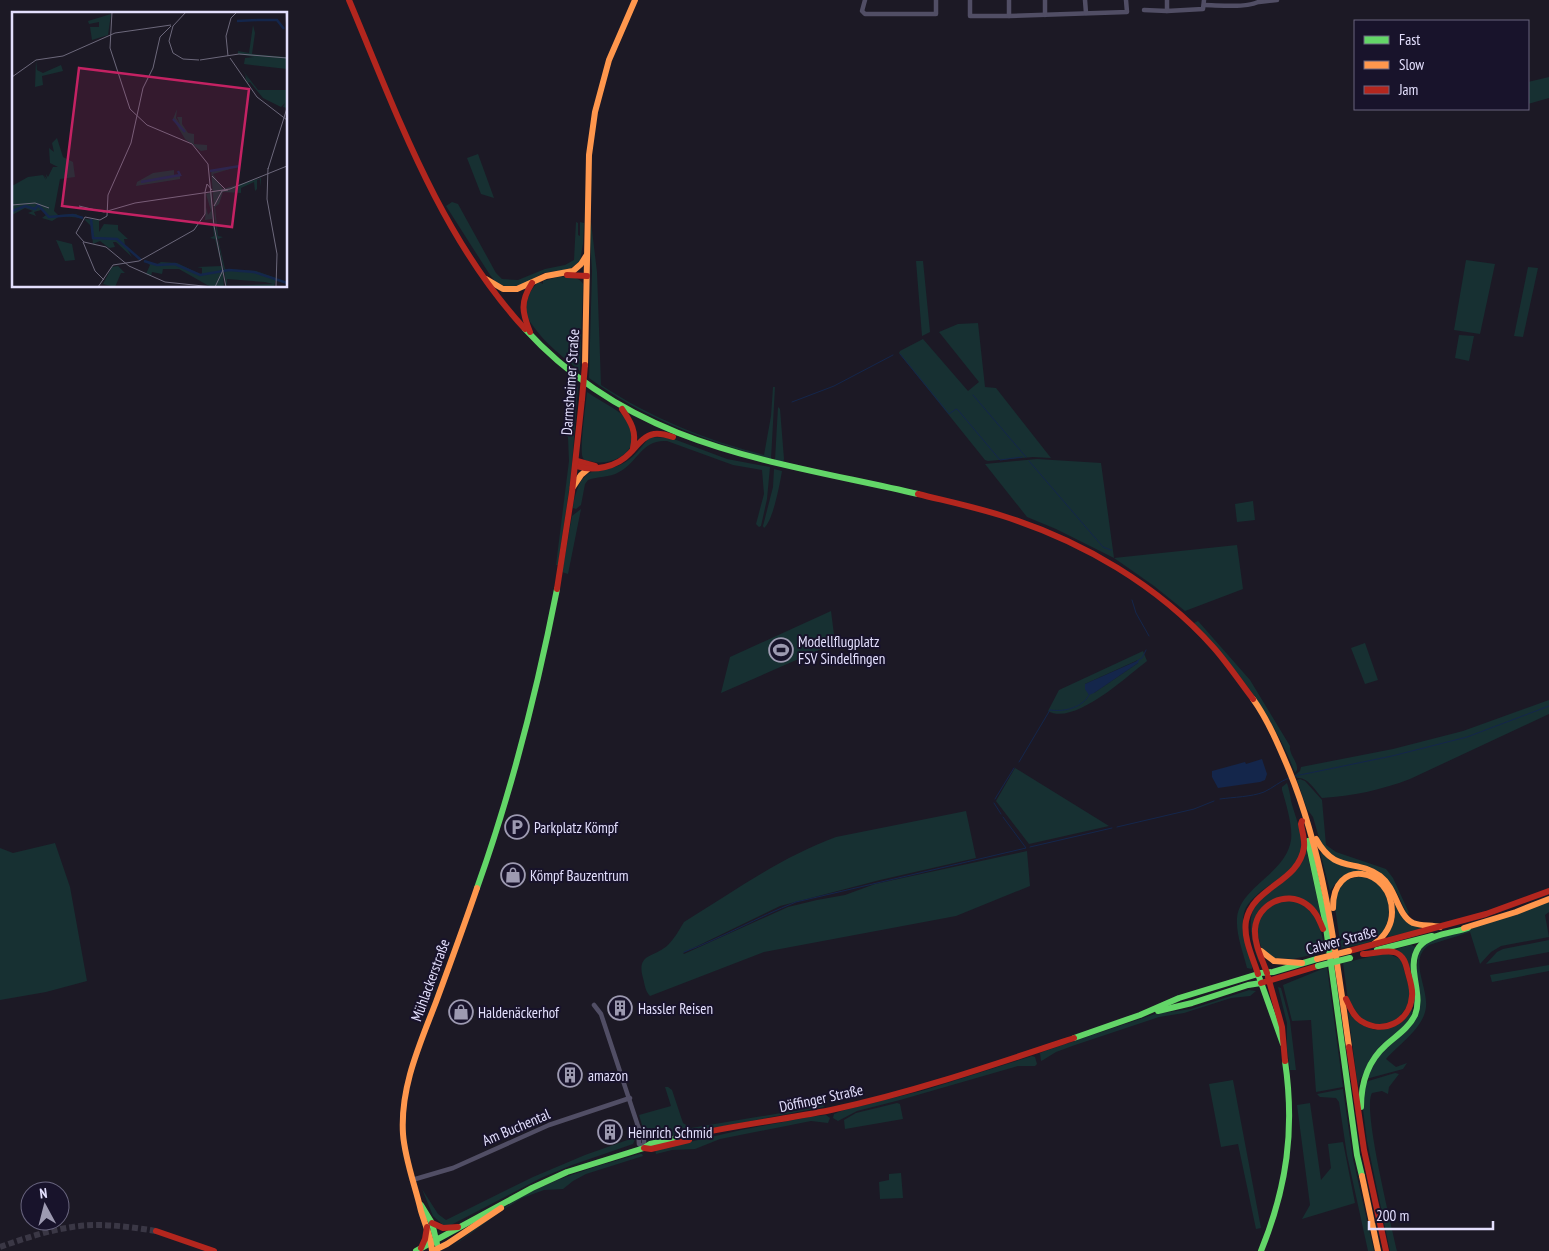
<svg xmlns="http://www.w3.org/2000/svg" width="1549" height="1251" font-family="'PT Sans Narrow',sans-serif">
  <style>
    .green { fill: #173032; fill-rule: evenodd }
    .water { fill: #14264b }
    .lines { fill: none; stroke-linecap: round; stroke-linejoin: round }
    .stream { stroke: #14264b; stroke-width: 1 }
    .secondary-tunnel { stroke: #3a3745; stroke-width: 6; stroke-dasharray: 6 3; stroke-linecap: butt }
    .street { stroke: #514e65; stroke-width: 4.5 }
    .fast { stroke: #63d668; stroke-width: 6 }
    .slow { stroke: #ff974d; stroke-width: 6 }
    .jam { stroke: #b3261e; stroke-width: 6 }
    .fast-bridge { stroke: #63d668; stroke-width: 6 }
    .slow-bridge { stroke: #ff974d; stroke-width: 6 }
    .jam-bridge { stroke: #b3261e; stroke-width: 6 }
    .labels { text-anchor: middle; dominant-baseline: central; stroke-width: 4; stroke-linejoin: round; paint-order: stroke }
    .street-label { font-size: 15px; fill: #e3dffd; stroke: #18132b }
    .poi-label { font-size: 15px; fill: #e3dffd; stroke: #18132b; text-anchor: start }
    .inset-river { fill: none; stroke: #14264b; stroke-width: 2.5 }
    .inset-road { fill: none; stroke: #6c687b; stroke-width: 1 }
    .view { fill: #c42263; fill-opacity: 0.15; stroke: #c42263; stroke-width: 2.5 }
    .inset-edge { fill: none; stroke: #e3dffd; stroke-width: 2.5 }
  </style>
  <rect width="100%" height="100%" fill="#1c1925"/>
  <g class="green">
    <path d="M1549,77V98L1528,104V82Z"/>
    <path d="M478,154L494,198L481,194L467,158Z"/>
    <path d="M452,202L458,204L496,273L502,279L518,280L545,269L565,265L574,260L576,222L578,223V235L580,236V222L584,223L583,244L580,261L570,269L543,273L525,284L508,288L495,281L490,275L446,206Z"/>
    <path d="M591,222L597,272L601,385C651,418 706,440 764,455L771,416L773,387H775L771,459C704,440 645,419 589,378L592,271L589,223Z"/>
    <path d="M1466,260L1495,264L1480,334L1454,330Z"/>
    <path d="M916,261H923L930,332L922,336Z"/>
    <path d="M1528,267L1538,268L1523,337L1514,336Z"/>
    <path d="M558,277C566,277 578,275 583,284L580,371C558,353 537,337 524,311C528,300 529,289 539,282L543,284V281Z"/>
    <path d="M978,323L985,387L996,388L1051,458L1033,457L988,461L985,460L899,353L900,351L923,339L968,391L979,382L939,332L958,324Z"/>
    <path d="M1459,335L1474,336L1469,361L1455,358Z"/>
    <path d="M570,382L578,387L571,477L558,565H556L569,461L568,437L562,434L569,411Z"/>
    <path d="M587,392C597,399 620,411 626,418C648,444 617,469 590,461C587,461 585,461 583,458C579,451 586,403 587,392Z"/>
    <path d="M778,407L780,409L784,459L783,462L775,460Z"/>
    <path d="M650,437L671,438L727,459L770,467L767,499L761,526L759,527L756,524L764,494L762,470L733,465L667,441C642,439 638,462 619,472C609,478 598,476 588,480L585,484L581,505L576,509L573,508C573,502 575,496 577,490C587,463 602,474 622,464C633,459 642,446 650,437Z"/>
    <path d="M1037,459L1101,463L1114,558L1237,545L1243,589L1185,611L1154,586L1114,558L1056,529L1027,517L985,464Z"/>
    <path d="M774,469L782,471C780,483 773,521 764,528L763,526L773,487Z"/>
    <path d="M1253,501L1255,520L1237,522L1235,504Z"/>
    <path d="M581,509L568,574L562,572L572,516Z"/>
    <path d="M831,611L835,643L721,693L730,657Z"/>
    <path d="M1198,621L1250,680L1290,746C1289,755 1298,761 1297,770L1295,773C1273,715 1236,668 1194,623Z"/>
    <path d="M1365,643L1378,680L1365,684L1351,648Z"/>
    <path d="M1143,651L1147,661C1126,677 1074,726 1048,711L1059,690ZM1138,660V663L1094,693L1085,684Z"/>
    <path d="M1549,700V714L1410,779C1381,790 1353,796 1322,798C1315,790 1308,777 1297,778L1295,775L1300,771L1301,767L1393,749L1463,731Z"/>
    <path d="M1015,768L1109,826L1029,844L996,801Z"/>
    <path d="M1300,779L1305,781L1322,800L1326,845L1336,852L1386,869L1393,878L1409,913L1407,914L1396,891L1334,858L1321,845L1313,817L1307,809L1297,780Z"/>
    <path d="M1287,783C1289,789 1290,794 1291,801C1296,821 1309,844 1297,864C1292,872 1268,885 1260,892C1253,899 1246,904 1244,913C1240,929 1249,950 1252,966V969L1247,968C1243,952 1236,935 1237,918C1240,886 1286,874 1291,840C1293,827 1286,803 1282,790V787Z"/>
    <path d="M966,811L976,858L880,880L780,906L683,953L684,954L788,907L817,900L845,895L875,884L1027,851L1030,886L956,916L764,952L650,996C645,991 645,985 643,978C636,953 654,958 668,945C675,938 679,930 684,922C733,892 781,857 836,837Z"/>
    <path d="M55,843L70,887L87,981L46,992L0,1000V848L13,853Z"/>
    <path d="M1306,848L1321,916L1292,896L1258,912L1259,963C1252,943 1244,916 1260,898C1267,890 1278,886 1286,880C1294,873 1300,858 1306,848Z"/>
    <path d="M1320,852C1325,855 1330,861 1336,863C1351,870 1370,868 1383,880C1399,896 1396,921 1421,927L1422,929L1388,937C1390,930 1394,924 1395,915C1396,888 1371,859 1343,877C1337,880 1334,886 1330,891Z"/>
    <path d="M1360,876C1368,878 1375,880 1381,887C1392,900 1392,926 1378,937C1368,945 1353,946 1341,948L1334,901L1343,881Z"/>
    <path d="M1293,900C1318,911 1321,927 1325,952L1293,959L1272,958L1261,947L1257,931L1260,916L1273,903Z"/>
    <path d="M1549,902V912L1545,915L1549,937L1501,946L1491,952L1480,964L1470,932L1429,945C1408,959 1428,986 1426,1007C1424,1028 1399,1044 1386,1059L1396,1067L1407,1063L1403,1069L1366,1079L1378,1057L1414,1021L1418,953L1427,942Z"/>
    <path d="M1549,940V952L1486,964L1497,952L1503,949Z"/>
    <path d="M1411,945L1416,947L1415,987L1411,1017L1360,1079L1358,1087L1348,1012L1360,1024L1375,1030L1410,1013L1408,962L1393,950Z"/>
    <path d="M1386,953L1401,959L1409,988V1004L1397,1020L1379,1025L1363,1021L1348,1000L1343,963Z"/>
    <path d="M1549,965V971L1492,982L1490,975Z"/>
    <path d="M1327,967L1343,1087L1316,1092L1311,1020L1292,1021L1283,985Z"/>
    <path d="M1278,987L1281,988L1290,1021L1296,1070H1290L1287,1049V1023Z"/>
    <path d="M1249,990L1256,991L1250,996L1231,998L1184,1013L1159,1017L1075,1045L1056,1052L1043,1060L1041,1061L1040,1053L1045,1051L1155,1014L1191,1009Z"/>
    <path d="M1032,1056L1035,1057L1037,1064L1035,1066H1018L900,1100L857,1111L838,1121L833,1118L834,1114L841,1111L925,1090Z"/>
    <path d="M1395,1073L1399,1074L1389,1087L1388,1094L1382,1091L1372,1093C1362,1108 1392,1227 1397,1251H1390L1367,1141L1362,1102L1365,1082Z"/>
    <path d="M1233,1080L1261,1228L1256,1229L1238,1144L1221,1147L1209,1084Z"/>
    <path d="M665,1087H668L672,1090L683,1123L691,1128L817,1107L822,1103L824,1107L656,1139L649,1138L645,1135L639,1115L671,1106Z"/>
    <path d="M1343,1089L1353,1159L1374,1251H1368L1347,1155L1339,1102L1336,1098L1320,1097L1317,1094Z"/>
    <path d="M897,1103L900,1104L903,1119L845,1129L844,1120L856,1113Z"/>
    <path d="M1310,1103L1321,1180L1331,1168L1328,1144L1343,1142L1355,1203L1302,1219L1310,1205L1297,1105Z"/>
    <path d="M826,1115L830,1118L828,1123L811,1121L720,1139L695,1149L672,1150L656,1154L655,1150L741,1130L809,1117Z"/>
    <path d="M636,1137L633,1144L572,1165L541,1178L451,1225L442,1226V1224L433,1216L422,1189L438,1214L446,1220L533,1177L585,1155Z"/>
    <path d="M639,1154H642L643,1156L586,1174L573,1181L563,1189L544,1190L522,1198L501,1211L451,1248C470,1233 489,1217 510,1204C549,1179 595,1167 639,1154Z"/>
    <path d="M901,1173L903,1198L880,1199L879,1182L889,1180V1174Z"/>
  </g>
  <g class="water">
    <path d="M1139,660L1138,663L1094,693L1089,695L1085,689V684Z"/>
    <path d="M1262,759L1267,774L1265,780L1260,782L1218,788L1212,777V771L1245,762L1246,764Z"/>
  </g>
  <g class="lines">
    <g class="stream">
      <path d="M900,354L949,414L956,409L958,410L1000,460L1022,457"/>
      <path d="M973,395L1026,457"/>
      <path d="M792,402L834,386L893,355"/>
      <path d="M1029,461L1103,547L1111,550"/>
      <path d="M1132,600L1136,613L1149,636"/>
      <path d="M1137,661L1142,658L1146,650"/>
      <path d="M1019,762L1050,710C1064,712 1082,708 1089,695"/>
      <path d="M1295,776L1392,756L1467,737L1549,706"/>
      <path d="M995,799L1014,768"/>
      <path d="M1220,799C1234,797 1251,797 1264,792C1273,788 1280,781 1289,778"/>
      <path d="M994,803L1001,814"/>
      <path d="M1117,827L1194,809L1214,801"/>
      <path d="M1030,847L1112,828"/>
      <path d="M684,952C722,938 758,917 796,902L1026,848L1003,817"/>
    </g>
    <path class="secondary-tunnel" d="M0,1247C31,1236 64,1225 98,1225C117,1225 137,1228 156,1231"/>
    <g class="street">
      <path d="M865,0L862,11L865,14H936V0"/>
      <path d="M970,0V16H1009L1127,12L1126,0"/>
      <path d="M1009,0V16"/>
      <path d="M1045,0V15"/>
      <path d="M1085,0L1086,13"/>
      <path d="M1167,0V11L1203,9L1204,0"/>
      <path d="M1259,2L1277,0"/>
      <path d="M1204,5C1219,5 1249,9 1262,0"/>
      <path d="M1144,10L1167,11"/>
      <path d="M594,1005L601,1014L638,1126L644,1140V1148"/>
      <path d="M638,1128L639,1144L644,1148"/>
      <path d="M412,1180L453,1168L549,1125L630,1098"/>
    </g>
    <g class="fast">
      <path d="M525,329C634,448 771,460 918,494"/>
      <path d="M1308,841L1325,920L1357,1155L1362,1176"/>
      <path d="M477,888C512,790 537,691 557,589"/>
      <path d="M1377,950L1432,936"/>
      <path d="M1261,973L1273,972L1317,959"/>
      <path d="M1158,1011L1192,1003L1248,985L1261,983"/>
      <path d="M1074,1038L1140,1015L1179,998L1258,974L1283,1044"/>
      <path d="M1361,1107C1361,1083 1368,1061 1386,1045C1396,1036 1409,1028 1415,1015C1424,993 1405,967 1419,947C1429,934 1453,933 1468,928"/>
      <path d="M421,1205L432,1223L437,1244"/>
      <path d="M416,1251L532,1188L567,1172L644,1148L650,1144L682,1137"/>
      <path d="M1261,1251C1287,1187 1295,1129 1285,1061"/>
    </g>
    <g class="slow">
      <path d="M486,279L503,289H517L546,276L573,271L581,264L586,256"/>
      <path d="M585,365L589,155L595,112L609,60L635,0"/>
      <path d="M573,487L581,475L588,469"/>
      <path d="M1253,699C1268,720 1279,746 1289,770C1325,858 1336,954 1349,1047"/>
      <path d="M1316,839C1336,875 1356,858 1380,876C1397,889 1397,915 1413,923C1421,926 1431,925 1440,927"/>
      <path d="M1333,908C1332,857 1392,867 1392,912C1392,926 1385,936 1374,944"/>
      <path d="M1464,928L1516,912L1549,899"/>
      <path d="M1261,951L1274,961L1302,963"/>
      <path d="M1362,1176L1378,1251"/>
      <path d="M432,1251C431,1236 425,1225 421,1211C415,1185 405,1160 403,1134C400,1087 420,1044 436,1002C450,964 464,926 477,888"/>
      <path d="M433,1251L447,1244L501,1208"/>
    </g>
    <g class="jam">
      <path d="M349,0C397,114 440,237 525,329"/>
      <path d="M567,275L587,276"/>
      <path d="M530,332C522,312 520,302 532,283"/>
      <path d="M622,409C631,422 637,432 633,448"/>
      <path d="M577,461L595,466"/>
      <path d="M576,466C594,472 617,467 630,453C637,446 643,436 654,434C660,433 667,435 673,437"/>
      <path d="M918,494C946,501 975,507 1003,516C1082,541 1158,585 1214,648C1228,664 1240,682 1253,699"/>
      <path d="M557,589L572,492L582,399"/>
      <path d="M1349,951L1486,914L1549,891"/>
      <path d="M1267,973C1262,959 1254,944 1255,929C1257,904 1286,890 1306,904C1315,910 1319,919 1323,929"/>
      <path d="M1258,974C1253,958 1243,938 1246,921C1253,886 1299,883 1304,847C1305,840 1302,831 1301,824L1302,821"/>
      <path d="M1268,977L1282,1027L1285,1061"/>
      <path d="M1261,983L1318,966"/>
      <path d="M1346,999C1350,1007 1353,1016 1361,1021C1383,1035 1410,1022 1412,996C1413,989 1410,980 1408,973C1406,964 1404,955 1394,952C1384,950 1373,954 1363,954"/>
      <path d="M1349,1047L1364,1150L1386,1251"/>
      <path d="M682,1137C731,1126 781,1120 831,1110C914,1092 993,1065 1074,1038"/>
      <path d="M644,1148L651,1149L689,1140"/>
      <path d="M432,1223L443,1228L458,1227"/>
      <path d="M156,1231L214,1251"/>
      <path d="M421,1248L425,1239L427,1227"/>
    </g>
    <path class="fast-bridge" d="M1318,966L1350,958"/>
    <path class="slow-bridge" d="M1317,959L1349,951"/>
    <path class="jam-bridge" d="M582,399L585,365"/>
  </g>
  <defs>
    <g id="stadium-ring" transform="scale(1.25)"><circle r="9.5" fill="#18132b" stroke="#9d9ab1" stroke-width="1.5"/><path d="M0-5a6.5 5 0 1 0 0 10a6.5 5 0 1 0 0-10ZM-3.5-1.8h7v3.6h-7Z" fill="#9d9ab1"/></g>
    <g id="parking-ring" transform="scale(1.25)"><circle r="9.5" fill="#18132b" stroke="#9d9ab1" stroke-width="1.5"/><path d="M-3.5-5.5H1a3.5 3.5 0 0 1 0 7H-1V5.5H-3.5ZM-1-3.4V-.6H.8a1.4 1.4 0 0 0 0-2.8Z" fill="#9d9ab1"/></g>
    <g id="shop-ring" transform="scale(1.25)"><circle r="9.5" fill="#18132b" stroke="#9d9ab1" stroke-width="1.5"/><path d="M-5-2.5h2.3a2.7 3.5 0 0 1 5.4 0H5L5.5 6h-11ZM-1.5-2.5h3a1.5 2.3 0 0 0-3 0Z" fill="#9d9ab1"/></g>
    <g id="building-ring" transform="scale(1.25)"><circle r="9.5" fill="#18132b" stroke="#9d9ab1" stroke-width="1.5"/><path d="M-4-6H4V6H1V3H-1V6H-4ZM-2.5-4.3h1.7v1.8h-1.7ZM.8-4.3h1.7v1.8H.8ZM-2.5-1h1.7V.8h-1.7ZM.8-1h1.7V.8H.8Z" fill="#9d9ab1"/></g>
  </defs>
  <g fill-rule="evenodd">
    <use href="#stadium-ring" x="781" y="650"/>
    <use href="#parking-ring" x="517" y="827"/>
    <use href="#shop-ring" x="513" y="875"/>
    <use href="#building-ring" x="620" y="1008"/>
    <use href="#shop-ring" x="461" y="1012"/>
    <use href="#building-ring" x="570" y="1075"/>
    <use href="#building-ring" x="610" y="1132"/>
  </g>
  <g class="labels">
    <g class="street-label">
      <text transform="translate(570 382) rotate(-86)">Darmsheimer Straße</text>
      <text transform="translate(1341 940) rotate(-15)">Calwer Straße</text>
      <text transform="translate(430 980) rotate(-70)">Mühlackerstraße</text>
      <text transform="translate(821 1098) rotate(-12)">Döffinger Straße</text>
      <text transform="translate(516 1127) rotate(-23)">Am Buchental</text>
    </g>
    <g class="poi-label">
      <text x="798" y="641">Modellflugplatz<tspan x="798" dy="17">FSV Sindelfingen</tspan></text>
      <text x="534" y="827">Parkplatz Kömpf</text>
      <text x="530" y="875">Kömpf Bauzentrum</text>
      <text x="638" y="1008">Hassler Reisen</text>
      <text x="478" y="1012">Haldenäckerhof</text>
      <text x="588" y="1075">amazon</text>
      <text x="628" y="1132">Heinrich Schmid</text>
    </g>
  </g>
  <g transform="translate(12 12)">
    <rect width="275" height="275" fill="#1c1925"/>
    <path d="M99,2L96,23L80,28L78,15H87V10L77,12L76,9ZM241,13L243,21L240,42L275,45V57L232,52L233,46L242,45L226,42V39L237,41ZM24,48L25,58L31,61L49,53L51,59L30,64L31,73L23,75ZM229,56L246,78H275V96L271,95L273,91L269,95L251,86L238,70L235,71L233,63L238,69ZM165,97L164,106L168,112L165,105H170V112L176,121L182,122V132L195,133V138L189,139L173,127L161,107ZM45,126L51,145L61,150L63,165L48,167L42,199L46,203L64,202L71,206L48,204L40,209L30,206L34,203L27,194L29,198L22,200L24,204L16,201L21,199L13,196L0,203V174L16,165L31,163L34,168L32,163L35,167L34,162L36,165L41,155H46L38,151L37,136L42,140L40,131ZM228,154L201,162L211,177L249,166V175L248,167L245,168V177L243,179L242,170L229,176V181L211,180L207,192L203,195L206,224L211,225L206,227L213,257L244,259L264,266L262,275H215L204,219L199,158ZM215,267L253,270L261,272L215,274ZM162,158V164H168V167L124,174L125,170L141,161ZM200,180L201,213L210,251L212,275L197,274L167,257H151L150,262L140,260L139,264L134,262L138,253L133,249L144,253L149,250L165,251L190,263V256L185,255L210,254L203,227L198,226L202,224L200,207L193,208L194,195L196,203L199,199L194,182ZM72,207L87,208V220L92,212L106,213V218L116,227H112L113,233L120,245L104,230H101L103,235L97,236L88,229L81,232L79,214ZM44,228L60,232L63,248L53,249ZM106,254L113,261H109L103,275L91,272L100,255Z" fill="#173032" fill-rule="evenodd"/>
    <path class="inset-river" d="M245,8H265L272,17M225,9L245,8M161,107L173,120M198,159L228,154M129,170L168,163L166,159M0,199L13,194L23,197L26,193L37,205L61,203L71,206M79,207L81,226L105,227L129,248M132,249L145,253L163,252L188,263L217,258L242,260L275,271"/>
    <path class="inset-road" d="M100,0L98,36L118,97L135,113L180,132L196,152L202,214L214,275M274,0L275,24M161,14L157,29L161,41L171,47L187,48M161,14L174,0M216,44L214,24L219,6L225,0M218,46L245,85L275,108M188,48L227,42L275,46M0,65L24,48L51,44L103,21L159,13M256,156L255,187L265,242L264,275M256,157L275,96M200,164L213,177M193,180L195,172L200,178M0,193L23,191L37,196M67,194L92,200L123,191L218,177L275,154M202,194L210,179L216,178M95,204L96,183L119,131L131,76L141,56L148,25L159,14M95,204L88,208L73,205L64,221L72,230L94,235L117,254L153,270L201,275M71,230L83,259L92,268M86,275L101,253L127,249L182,218L193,202V181M203,275L211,258"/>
    <path class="view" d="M67,56L237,77L220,215L50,194Z"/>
    <rect width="275" height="275" class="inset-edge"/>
  </g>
  <rect x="1354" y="20" width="175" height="90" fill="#18132b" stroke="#69657f"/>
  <rect x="1364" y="36" width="25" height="8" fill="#63d668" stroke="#69657f"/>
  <text x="1399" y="45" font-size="15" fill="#e3dffd">Fast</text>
  <rect x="1364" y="61" width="25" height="8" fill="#ff974d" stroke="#69657f"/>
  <text x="1399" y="70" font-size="15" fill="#e3dffd">Slow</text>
  <rect x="1364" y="86" width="25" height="8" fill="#b3261e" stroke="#69657f"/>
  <text x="1399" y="95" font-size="15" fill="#e3dffd">Jam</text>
  <g transform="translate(45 1206) rotate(353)"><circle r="24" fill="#18132b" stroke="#69657f"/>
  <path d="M0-4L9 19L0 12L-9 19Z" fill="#9d9ab1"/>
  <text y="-8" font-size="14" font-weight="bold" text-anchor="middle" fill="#e3dffd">N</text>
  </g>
  <path d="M1369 1221v8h124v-8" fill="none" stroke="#e3dffd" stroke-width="2.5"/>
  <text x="1376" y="1221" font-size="15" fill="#e3dffd" stroke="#18132b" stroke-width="4" paint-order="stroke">200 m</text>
</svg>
